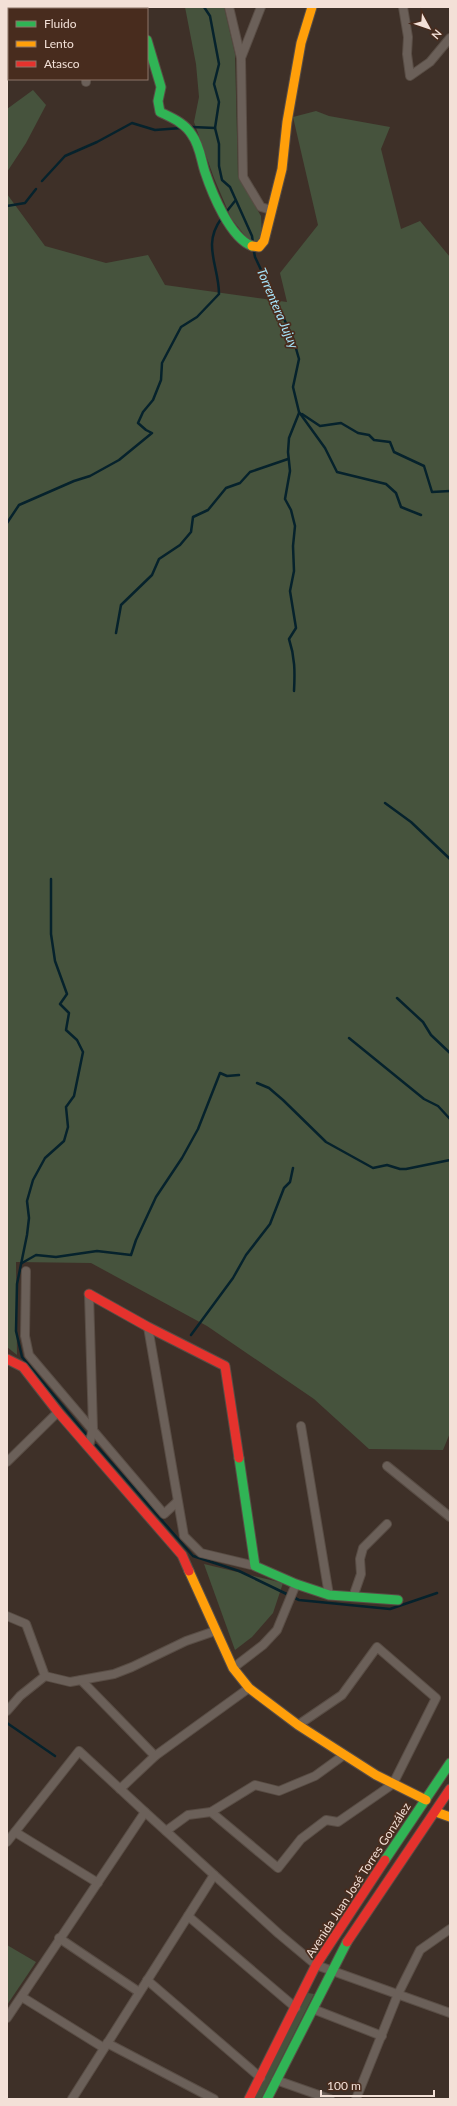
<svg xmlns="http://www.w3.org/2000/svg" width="457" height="2106" font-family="Lato,sans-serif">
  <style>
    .green { fill: #46533d }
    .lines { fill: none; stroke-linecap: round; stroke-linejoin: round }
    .stream { stroke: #06222c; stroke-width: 2.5 }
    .street-casing { stroke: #594d45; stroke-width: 10 }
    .fast-casing { stroke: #594d45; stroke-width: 11 }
    .slow-casing { stroke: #594d45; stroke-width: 11 }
    .jam-casing { stroke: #594d45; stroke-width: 11 }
    .street { stroke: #6b6059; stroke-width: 8 }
    .fast { stroke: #30b455; stroke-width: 9 }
    .slow { stroke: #ff9f0a; stroke-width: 9 }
    .jam { stroke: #e5322d; stroke-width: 9 }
    .labels { text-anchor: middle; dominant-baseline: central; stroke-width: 3.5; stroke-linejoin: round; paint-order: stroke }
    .street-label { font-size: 12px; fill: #f3e0d7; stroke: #482c1e }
    .water-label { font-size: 13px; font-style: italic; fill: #a7e5fc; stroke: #482c1e }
  </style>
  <rect width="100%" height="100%" fill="#3e3028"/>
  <g class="green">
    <path d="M185,7H224L235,54L238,177L261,216L262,235L258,242H250L231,218L214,178L194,122L199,97L196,64Z"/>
    <path d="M33,90L46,105L26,143L7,172V109Z"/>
    <path d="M316,111L329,116L390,127L381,149L401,229L420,221L450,257V1433L443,1450L369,1449L314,1399L207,1326L91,1263L16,1262L17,1355L7,1347V194L45,246L106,263L148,255L165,285L287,302L280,273L318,225L293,117Z"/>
    <path d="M204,1564L283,1583L273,1613L252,1637L235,1650Z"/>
    <path d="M7,1945L36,1962L7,2005Z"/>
    <path d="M308,1993L314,1994L261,2099H254Z"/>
  </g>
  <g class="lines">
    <g class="stream">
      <path d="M204,7L210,16L219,64L214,84L219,102L215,128L219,144V166L222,180L230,187L252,236L253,243"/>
      <path d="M192,127L215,128"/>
      <path d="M42,181L65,156L97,142L132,123L155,130L181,128"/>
      <path d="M7,206L25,203L36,189"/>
      <path d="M227,211L235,201"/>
      <path d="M254,252L255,257L293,338L299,359L293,387L299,412L325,448L337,472L386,484L396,493L401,507L421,515"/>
      <path d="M302,414L320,426L341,423L358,433L369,435L374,440L390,442L394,452L424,466L432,492L450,491"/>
      <path d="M7,523L19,505L74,481L90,476L119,460L152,433L146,430L138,423L143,412L153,400L161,380L162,363L181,327L197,317L219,294C219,266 202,245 221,219"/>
      <path d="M116,633L121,605L152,575L159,559L180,545L191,532L193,517L208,510L226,488L240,483L250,472L288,459"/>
      <path d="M294,691C295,672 295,657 289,639L296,628L290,591L294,571L293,546L295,526L291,510L285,499L290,471L288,452L289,438L299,413"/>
      <path d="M385,803L411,822L450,859"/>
      <path d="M51,879V934L55,961L67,994L60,1004L69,1013L66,1030L77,1040L83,1052L74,1096L66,1107L68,1127L64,1141L45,1158L33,1180L27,1201L29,1218L27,1235L17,1284L16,1331L22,1357L86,1434"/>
      <path d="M397,998L423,1022L431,1035L450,1053"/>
      <path d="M349,1038L424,1099L438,1106L450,1119"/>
      <path d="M257,1083L269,1088L283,1100L326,1142L373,1168L387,1165L400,1169H406L450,1160"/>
      <path d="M22,1263L36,1255L56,1257L97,1251L131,1255L136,1240L156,1197L182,1158L198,1129L220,1073L227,1076L239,1075"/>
      <path d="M191,1335L233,1278L246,1255L270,1224L284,1188L290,1182L293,1168"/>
      <path d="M96,1445L193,1556L239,1571L299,1600L390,1609L437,1593"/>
      <path d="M7,1723L55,1756"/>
    </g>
    <g class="street-casing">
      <g id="street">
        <path d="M59,7L61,9"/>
        <path d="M137,7L138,9"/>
        <path d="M229,7L241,58L243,177L261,207L271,210"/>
        <path d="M403,7L408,37L407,54L410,76L430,62L450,38"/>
        <path d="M241,58L261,7"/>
        <path d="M86,79V82"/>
        <path d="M26,1271L25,1336L29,1355L164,1514L177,1502"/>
        <path d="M89,1294L93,1428L89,1446"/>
        <path d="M148,1327L184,1536L201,1553L255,1566"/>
        <path d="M301,1426L329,1595"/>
        <path d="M7,1462L58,1412"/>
        <path d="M387,1466L450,1517"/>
        <path d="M353,1597L361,1574L360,1559L363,1548L387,1524"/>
        <path d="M7,1616L26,1624L45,1676"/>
        <path d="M233,1668L263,1645L277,1630L296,1584"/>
        <path d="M81,1680L155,1756"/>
        <path d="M7,1711L20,1696L45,1676L70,1682L114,1674L132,1667L186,1641L215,1631"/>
        <path d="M120,1789L155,1756L249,1688"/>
        <path d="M145,1812L279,1934L316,1965L450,2013"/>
        <path d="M211,1812L278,1868L301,1839L326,1820L338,1822L393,1784L436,1698L377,1647L342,1695L298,1725"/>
        <path d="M166,1831L188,1815L211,1812L255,1785L279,1791L315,1776L344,1755"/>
        <path d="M15,1832L98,1883"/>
        <path d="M7,1842L79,1751L145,1812L7,2018"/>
        <path d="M188,1916L296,2008"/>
        <path d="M59,1938L139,1992"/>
        <path d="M147,1980L261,2078"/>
        <path d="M22,1997L104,2048"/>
        <path d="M313,2009L382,2036"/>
        <path d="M107,2043L214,2099"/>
        <path d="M276,2080L330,2099"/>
        <path d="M72,2099L214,1875"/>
        <path d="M356,2099L398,1994L420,1950L450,1929"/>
      </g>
    </g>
    <g class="fast-casing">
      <g id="fast">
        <path d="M147,40L161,87L158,101L160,112C172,118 185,123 192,135C200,146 201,160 205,172C212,193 230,238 252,246"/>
        <path d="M239,1458L255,1566L296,1584L329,1595L398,1600"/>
        <path d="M385,1860L450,1763"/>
        <path d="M267,2099L347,1942"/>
      </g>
    </g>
    <g class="slow-casing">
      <g id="slow">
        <path d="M252,246L259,247L264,241L282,169L287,122L301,43L312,7"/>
        <path d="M189,1571L233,1668L249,1688L298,1725L376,1775L426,1800"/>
        <path d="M436,1812L450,1817"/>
      </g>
    </g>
    <g class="jam-casing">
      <g id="jam">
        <path d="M89,1294L148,1327L225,1366L239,1458"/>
        <path d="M7,1359L23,1367L58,1412L182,1555L189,1571"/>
        <path d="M347,1942L450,1789"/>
        <path d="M249,2099L316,1965L385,1860"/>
      </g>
    </g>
    <use href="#street" class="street"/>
    <use href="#fast" class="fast"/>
    <use href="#slow" class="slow"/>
    <use href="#jam" class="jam"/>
  </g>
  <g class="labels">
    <g class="street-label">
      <text transform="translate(358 1880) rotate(-57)">Avenida Juan José Torres González</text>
    </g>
    <g class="water-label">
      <text transform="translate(278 308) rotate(67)">Torrentera Jujuy</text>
    </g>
  </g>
  <rect width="457" height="2106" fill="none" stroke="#f3e0d7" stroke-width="16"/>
  <rect x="8" y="8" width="140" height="72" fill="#482c1e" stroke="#8c7468"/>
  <rect x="16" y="21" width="20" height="6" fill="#30b455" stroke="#8c7468"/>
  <text x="44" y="28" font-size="12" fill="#f3e0d7">Fluido</text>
  <rect x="16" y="41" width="20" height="6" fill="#ff9f0a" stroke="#8c7468"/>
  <text x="44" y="48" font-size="12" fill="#f3e0d7">Lento</text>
  <rect x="16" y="61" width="20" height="6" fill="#e5322d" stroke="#8c7468"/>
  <text x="44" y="68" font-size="12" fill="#f3e0d7">Atasco</text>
  <g transform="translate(429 28) rotate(130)" stroke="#482c1e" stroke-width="3" paint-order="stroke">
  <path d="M0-3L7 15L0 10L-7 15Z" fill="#f3e0d7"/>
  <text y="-6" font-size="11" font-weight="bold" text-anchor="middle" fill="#f3e0d7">N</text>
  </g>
  <path d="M321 2090v6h113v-6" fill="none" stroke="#f3e0d7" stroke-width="2"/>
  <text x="327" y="2090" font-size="12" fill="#f3e0d7" stroke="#482c1e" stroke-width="3" paint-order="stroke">100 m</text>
</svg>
